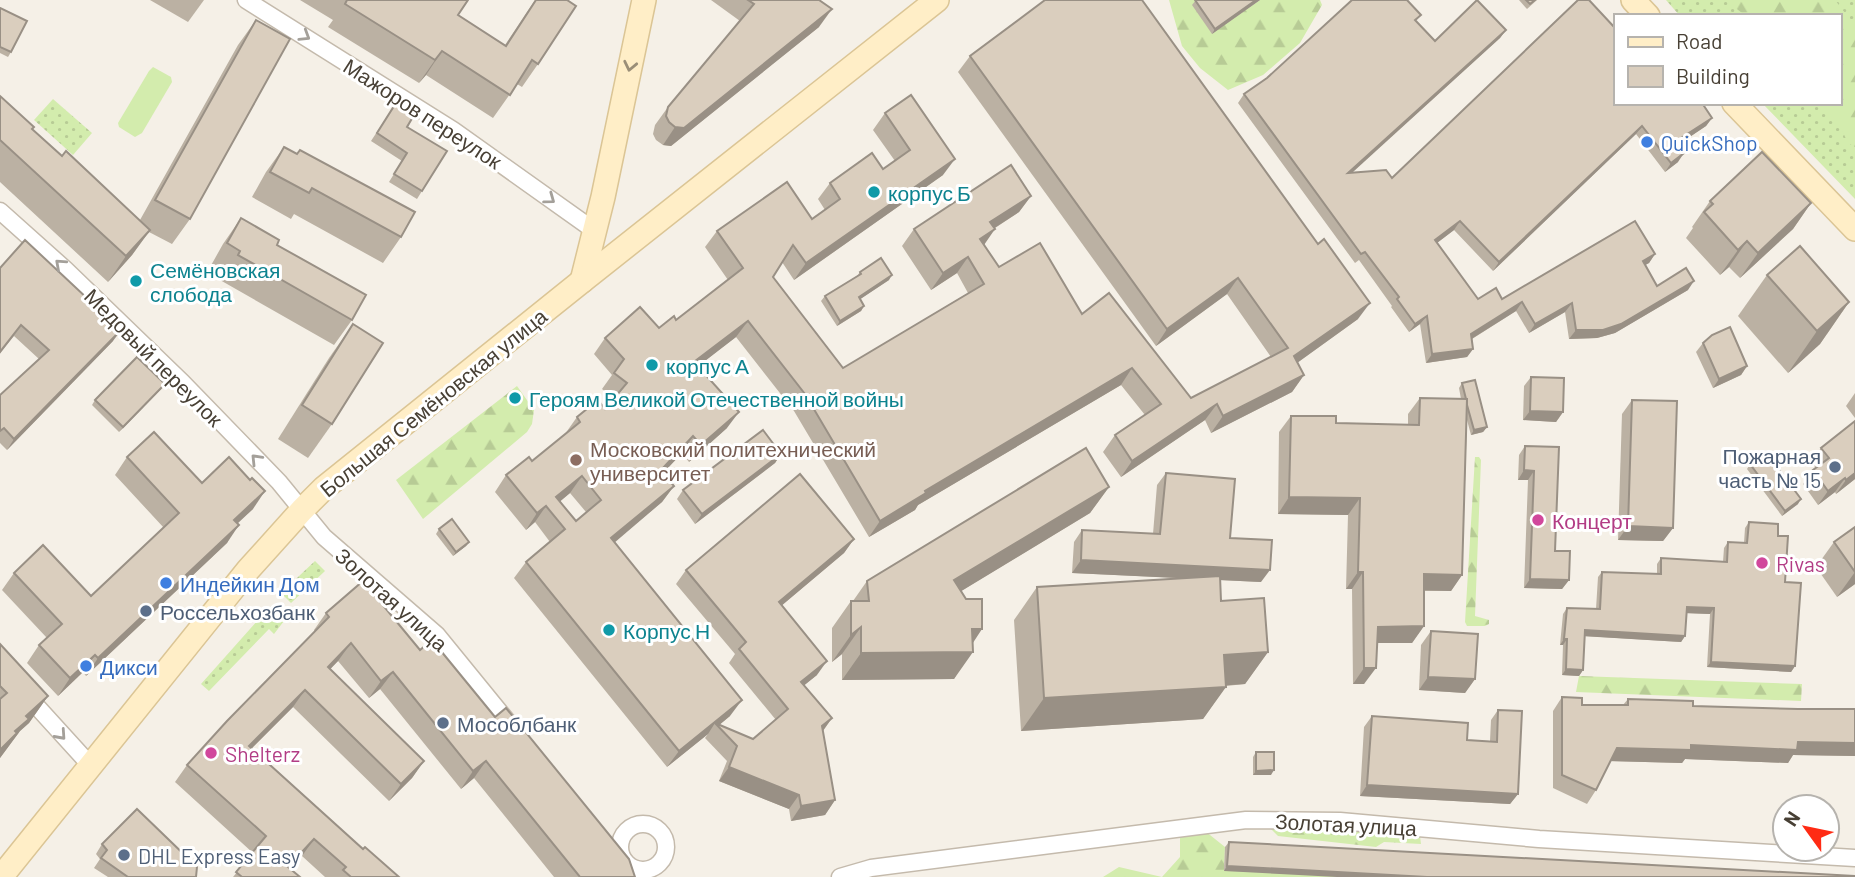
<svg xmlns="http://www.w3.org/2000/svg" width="1855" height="877" font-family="Barlow,sans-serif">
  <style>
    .grass { fill: url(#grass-dots) }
    .forest { fill: url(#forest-firs) }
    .garden { fill: #d3ecad }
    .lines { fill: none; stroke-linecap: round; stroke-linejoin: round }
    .street-casing { stroke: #c4baac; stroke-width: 19 }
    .secondary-casing { stroke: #dbc595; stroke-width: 26 }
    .street { stroke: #fff; stroke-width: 16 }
    .secondary { stroke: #ffeec7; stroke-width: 23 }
    .wall { fill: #bbb1a3; fill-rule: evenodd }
    .shaded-wall { fill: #999085 }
    .building { fill: #dacebe; stroke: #999085; stroke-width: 2; fill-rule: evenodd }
    .oneway { stroke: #a4a09a }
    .oneway2 { stroke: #9a8e77 }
    .shop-dot { fill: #3f7fe0; stroke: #fff; stroke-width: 2.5 }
    .culture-dot { fill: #0f9aa8; stroke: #fff; stroke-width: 2.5 }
    .education-dot { fill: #8d6e63; stroke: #fff; stroke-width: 2.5 }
    .service-dot { fill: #5c6f8a; stroke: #fff; stroke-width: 2.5 }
    .hotel-dot { fill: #d1479c; stroke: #fff; stroke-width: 2.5 }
    .labels { text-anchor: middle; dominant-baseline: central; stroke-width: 6; stroke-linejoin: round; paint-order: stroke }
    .street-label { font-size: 21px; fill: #484035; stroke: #fff }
    .shop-label { font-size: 21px; fill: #366cbe; stroke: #fff; text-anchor: start }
    .culture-label { font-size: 21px; fill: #0d838f; stroke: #fff; text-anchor: start }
    .education-label { font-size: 21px; fill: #785e54; stroke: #fff; text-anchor: start }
    .service-label { font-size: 21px; fill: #4e5e75; stroke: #fff; text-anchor: start }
    .hotel-label { font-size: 21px; fill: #b23c85; stroke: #fff; text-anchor: start }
  </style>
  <defs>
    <pattern id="grass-dots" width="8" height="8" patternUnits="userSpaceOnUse" patternTransform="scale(1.75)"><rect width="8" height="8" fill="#d3ecad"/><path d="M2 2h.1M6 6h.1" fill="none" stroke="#b7cb95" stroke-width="1.8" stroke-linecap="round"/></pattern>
    <pattern id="forest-firs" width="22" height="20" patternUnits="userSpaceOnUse" patternTransform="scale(1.75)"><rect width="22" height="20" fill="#d3ecad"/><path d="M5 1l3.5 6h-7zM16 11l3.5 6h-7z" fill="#b7cb95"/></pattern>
  </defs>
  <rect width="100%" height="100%" fill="#f5f0e7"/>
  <g class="grass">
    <path d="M1666,0H1855V199L1762,103H1839V16H1680Z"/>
    <path d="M53,99L92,133L73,155L34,120Z"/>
    <path d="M315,561L325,571L291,603L281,593Z"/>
    <path d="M258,620L284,621L274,634L269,629L209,691L201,684Z"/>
  </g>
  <g class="forest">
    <path d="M1169,0H1199L1212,33L1260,0H1320L1322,5L1300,43L1263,75L1228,90L1200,68L1182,46Z"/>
    <path d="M1725,0H1835L1855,26V147L1848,143L1840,126L1822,103H1839V16H1746Z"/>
    <path d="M517,386L534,410L532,424L527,432L423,519L396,480Z"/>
    <path d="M1475,457H1479L1481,460L1475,616L1489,620V624L1485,626H1467L1465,622Z"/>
    <path d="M1579,676L1802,684L1801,701L1576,692Z"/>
    <path d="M1266,824L1362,826L1420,836L1421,844L1384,842L1376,847L1278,836Z"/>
    <path d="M1205,831L1225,847L1224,870L1351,877H1103L1119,867L1162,877L1180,857V835Z"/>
  </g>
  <path class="garden" d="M153,67L171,77L172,82L142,133L135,137L119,127L118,123L149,71Z"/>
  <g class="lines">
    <g class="street-casing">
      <g id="street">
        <path d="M246,0L453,130L595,231"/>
        <path d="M0,211L66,270L183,383L279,482L324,537L437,635L512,727"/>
        <path d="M0,666L91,766"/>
        <circle cx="643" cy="847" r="23"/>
        <path d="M840,877L871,868L1246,820L1340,821L1539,839L1855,858"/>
      </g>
    </g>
    <g class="secondary-casing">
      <g id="secondary">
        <path d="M1633,0L1648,16"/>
        <path d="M1734,103L1855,229"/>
        <path d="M582,281L603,197L644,0"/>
        <path d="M1,877L248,570L302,510L324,488L582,281L937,0"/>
      </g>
    </g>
    <use href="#street" class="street"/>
    <use href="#secondary" class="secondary"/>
  </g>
  <g class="wall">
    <path d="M150,0H204L188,22Z"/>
    <path d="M300,0H468L458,15L505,45L535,0H567L538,64L522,87L517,84L493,118L426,75L419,83L328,27L333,20Z"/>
    <path d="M711,0H819V27L671,146L663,145L656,140L653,134L655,125L668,107L740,21Z"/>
    <path d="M1196,0H1260L1212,34L1192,5Z"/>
    <path d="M1519,0H1537L1527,9Z"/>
    <path d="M0,8L11,52L8,57L0,53Z"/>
    <path d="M1421,15L1416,21L1435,41L1506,30L1500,38L1351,173L1392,178L1615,103L1712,118L1706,126L1677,145L1678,162L1665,172L1636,134L1493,271L1454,230L1437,243L1478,299H1502L1655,254L1649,263L1645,265L1657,286L1688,290L1615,333L1597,338L1569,339L1565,312L1529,333L1516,311L1472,339L1473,349L1467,357L1426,363L1420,324L1409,332L1391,307L1392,306L1359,260L1355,263L1238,103L1244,94Z"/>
    <path d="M256,20L190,219L172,244L149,232L132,255L108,282L0,182V96L32,129L62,156L140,220L238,45Z"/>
    <path d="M970,56L1358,319L1297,363L1304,375L1292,392L1211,433L1205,420L1121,477L1103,452L1115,435L1145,415L1121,385L918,505L915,510L869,537L794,411L736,337L698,366L727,428L689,462L682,453L663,473L674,486L662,502L614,542L730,716L719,725L753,739L776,720L729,663L735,654L676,584L686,570L854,539L844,553L781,606L817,675L804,685L832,718L823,731L835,800L825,815L791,821L789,809L719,781L727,761L705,738L708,734L667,767L514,578L526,562L550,542L535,522L526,530L495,492L506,475L532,461L565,434L577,417L605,409L614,399L602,389L612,375L594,354L605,338L659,328L676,320L728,280L705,247L717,231L812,219L825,210L818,199L830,183L883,169L895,161L873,130L885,113L943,175L794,280L782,262L773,277L843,368L968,293L957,273L931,290L902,246L914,229L1031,196L1019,212L995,228L984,244L999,267L1082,314L1191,398L1271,357L1227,294L1156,346L958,72ZM570,493L586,512L576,521L560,501Z"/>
    <path d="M396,103L407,127L422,191L417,199L389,182L402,161L371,141Z"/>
    <path d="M284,147L401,237L383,263L294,214L291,219L252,197L266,172Z"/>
    <path d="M1710,201L1811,203L1793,229L1740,278L1729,267L1720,275L1686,238L1693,228L1692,227Z"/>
    <path d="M241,218L277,245L352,320L334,345L220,280L222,276L209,269L223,244Z"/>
    <path d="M0,268L113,341L7,450L0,443V395L39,359L14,336L0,353Z"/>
    <path d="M860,272L889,280L860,299L864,306L861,311L837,326L821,301L825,296L857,276Z"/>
    <path d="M1767,275L1849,302L1820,344L1788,373L1738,316Z"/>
    <path d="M353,324L332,424L308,458L278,439L329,358Z"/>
    <path d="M1703,343L1747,366L1741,375L1713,388L1696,352Z"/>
    <path d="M1531,377L1563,412L1556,422L1523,420L1524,386Z"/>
    <path d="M1462,383L1487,427L1483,432L1471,435L1467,420L1462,575L1451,591H1424V626L1412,643H1377L1364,684H1353L1352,589H1346L1348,515L1278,514L1279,432L1291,416L1336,423L1408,425V414L1420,398L1461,399L1459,388Z"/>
    <path d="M161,389L119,432L92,405L95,400Z"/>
    <path d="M1855,393V418L1846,406Z"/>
    <path d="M1632,400L1673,528L1663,541L1618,540L1622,414Z"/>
    <path d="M1855,421V479L1836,494L1835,492L1818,505L1803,484L1813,470L1816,468L1811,462L1821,448Z"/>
    <path d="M1525,446L1559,447L1555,551L1569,580L1562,589L1524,588L1528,480H1518L1519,455Z"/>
    <path d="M781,454L775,463L695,524L677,499L683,490Z"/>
    <path d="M127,457L202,483L253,509L237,523L227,543L86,676L83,672L58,696L27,663L39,645L47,638L2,590L14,573L91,596L164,528L115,475Z"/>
    <path d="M1750,464L1798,504L1782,516L1747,469Z"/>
    <path d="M1166,473L1230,538L1261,582L1220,580L1221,601L1268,652L1245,684L1226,686L1203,719L1021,731L1014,620L1037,587L1180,578L1072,573L1074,542L1082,530L1153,534L1157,485Z"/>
    <path d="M1109,487L1090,513L961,591L973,643L954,679L842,680V654L832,662V628L851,601H853L867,581Z"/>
    <path d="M1749,522L1778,536L1785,582L1795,666L1791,672L1707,667L1710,614L1686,613L1685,636L1681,642L1585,636L1583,670L1579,676L1562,675L1563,645H1560L1563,614L1567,608L1596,609L1598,577L1602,572L1657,574V564L1661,558L1723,562L1724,548L1728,542L1744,543L1745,528Z"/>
    <path d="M1855,527V584L1837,597L1816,567L1834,542Z"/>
    <path d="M439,529L469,542L466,546L453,556L436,534Z"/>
    <path d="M326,613L420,650L495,717L635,877H554L474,778L461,789L380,689L369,698L338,661L330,669L424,761L412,778L389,801L293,707L252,748L363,849L399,877H325L302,856L290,869L300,877H233L253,853L175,782L187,765L315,632L314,630Z"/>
    <path d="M1431,631L1475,679L1465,693L1419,690L1421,645Z"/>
    <path d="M0,644L48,696L29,723L20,731L0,758Z"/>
    <path d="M1562,697L1582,705H1623L1628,699L1693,706L1798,709H1855V756L1793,755L1788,763L1685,759L1682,763L1610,761L1596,790L1587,804L1553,788V711Z"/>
    <path d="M1498,710L1518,794L1510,804L1360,796L1364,727L1372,716L1467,740L1490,741L1491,720Z"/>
    <path d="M1256,752L1271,775H1253V757Z"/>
    <path d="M1229,842L1855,876L1224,871L1225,847Z"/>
    <path d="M102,844L196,877H108L94,868L100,859L96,854Z"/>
  </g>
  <g class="shaded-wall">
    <path d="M1256,0H1260L1212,34L1215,29Z"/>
    <path d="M832,9L819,27L671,146L663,145L675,127Z"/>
    <path d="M1506,30L1500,38L1342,182L1348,173Z"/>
    <path d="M442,51L426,75L419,83L435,60Z"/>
    <path d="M1712,118L1706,126L1669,151L1675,142Z"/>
    <path d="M1642,126L1636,134L1493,271L1499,262Z"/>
    <path d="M1684,153L1678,162L1665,172L1671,163Z"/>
    <path d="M955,159L943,175L794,280L806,263Z"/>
    <path d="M1031,196L1019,212L979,238L990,222Z"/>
    <path d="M1811,203L1793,229L1740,278L1758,253Z"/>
    <path d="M1460,221L1454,230L1429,249L1435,240Z"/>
    <path d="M995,229L984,245L980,239Z"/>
    <path d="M150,230L132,255L108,282L126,256Z"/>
    <path d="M1747,241L1729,267L1720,275L1738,250Z"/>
    <path d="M1655,254L1649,263L1636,270L1643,261Z"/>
    <path d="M968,257L957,273L931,290L943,273Z"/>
    <path d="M892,275L889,280L856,302L859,297Z"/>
    <path d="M1238,278L1227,294L1156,346L1167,329Z"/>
    <path d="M1694,281L1688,290L1615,333L1597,338L1569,339L1576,330Z"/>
    <path d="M1522,302L1516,311L1465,343L1471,334Z"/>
    <path d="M1849,302L1820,344L1788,373L1817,331Z"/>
    <path d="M1370,303L1358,319L1283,373L1294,356Z"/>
    <path d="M1572,303L1565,312L1529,333L1535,324Z"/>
    <path d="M864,306L861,311L837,326L840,321Z"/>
    <path d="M1427,316L1420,324L1409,332L1415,324Z"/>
    <path d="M748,321L736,337L683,378L694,362Z"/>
    <path d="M121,330L113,341L7,450L14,439Z"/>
    <path d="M1473,349L1467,357L1426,363L1432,354Z"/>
    <path d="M1747,366L1741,375L1713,388L1719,379Z"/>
    <path d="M1132,368L1121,385L918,505L915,510L869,537L880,521L925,491Z"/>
    <path d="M1304,375L1292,392L1211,433L1223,416Z"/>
    <path d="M165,384L161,389L119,432L123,427Z"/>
    <path d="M1217,404L1205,420L1121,477L1132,461Z"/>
    <path d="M1530,411L1563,412L1556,422L1523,420Z"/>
    <path d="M739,412L727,428L689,462L701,445Z"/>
    <path d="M1487,427L1483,432L1471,435L1474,430Z"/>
    <path d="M693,436L682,453L650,487L661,470Z"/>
    <path d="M781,454L775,463L695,524L702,514Z"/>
    <path d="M1524,470L1534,471L1528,480H1518Z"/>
    <path d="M1855,473V479L1836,494L1846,480Z"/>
    <path d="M582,476L570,493L550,510L556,497Z"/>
    <path d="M1845,478L1835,492L1818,505L1828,491Z"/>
    <path d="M674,486L662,502L600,555L611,538Z"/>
    <path d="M1109,487L1090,513L935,607L954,580Z"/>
    <path d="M265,491L253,509L222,538L234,520Z"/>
    <path d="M1289,497L1360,498L1348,515L1278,514Z"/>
    <path d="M1801,499L1798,504L1782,516L1785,511Z"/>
    <path d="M546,506L535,522L526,530L537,513Z"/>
    <path d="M239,525L227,543L86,676L98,658Z"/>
    <path d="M1628,526L1673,528L1663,541L1618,540Z"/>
    <path d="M854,539L844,553L768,617L779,602Z"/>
    <path d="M469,542L466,546L453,556L456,552Z"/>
    <path d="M1081,560L1270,570L1261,582L1072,573Z"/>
    <path d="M1358,572H1363L1352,589H1346Z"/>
    <path d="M1855,572V584L1837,597Z"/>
    <path d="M1424,574L1462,575L1451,591L1412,590Z"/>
    <path d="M1530,579L1569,580L1562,589L1524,588Z"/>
    <path d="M1687,607L1714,608L1710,614L1683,613Z"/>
    <path d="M1424,626L1412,643H1366L1378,627Z"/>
    <path d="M861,627L842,654L832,662L851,635Z"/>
    <path d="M972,629H982L967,652H973L954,679L842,680L861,653Z"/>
    <path d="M1585,630L1685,636L1681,642L1581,636Z"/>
    <path d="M1564,639H1567L1563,645H1560Z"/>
    <path d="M351,643L338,661L316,684L328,667Z"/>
    <path d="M1268,652L1245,684L1202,687L1224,655Z"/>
    <path d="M95,655L83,672L58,696L70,678Z"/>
    <path d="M827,661L817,675L791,696L801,682Z"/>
    <path d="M1711,662L1795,666L1791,672L1707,667Z"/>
    <path d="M1364,668H1376L1364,684H1353Z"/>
    <path d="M1566,669L1583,670L1579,676L1562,675Z"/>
    <path d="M393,672L380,689L369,698L381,681Z"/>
    <path d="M1428,677L1475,679L1465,693L1419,690Z"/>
    <path d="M1226,687L1203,719L1021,731L1044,698Z"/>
    <path d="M305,690L293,707L237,763L249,746Z"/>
    <path d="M48,696L29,723L20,731L0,758V750L26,716Z"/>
    <path d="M742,700L730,716L718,726L715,723L708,734L667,767L679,751Z"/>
    <path d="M832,718L822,732V726Z"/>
    <path d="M1798,742L1855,743V756L1793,755L1788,763L1685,759L1682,763L1607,761L1617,748Z"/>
    <path d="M424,761L412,778L389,801L401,784Z"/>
    <path d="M486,761L474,778L461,789L473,771Z"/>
    <path d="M729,767L799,795L789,809L719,781Z"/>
    <path d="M1274,770L1271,775H1253L1256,771Z"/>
    <path d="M1367,785L1518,794L1510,804L1360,796Z"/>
    <path d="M835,800L825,815L791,821L801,806Z"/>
    <path d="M314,839L302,856L283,877L288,867Z"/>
    <path d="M1227,866L1427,877H1337L1224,871Z"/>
  </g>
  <g class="building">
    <path d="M347,0H468L458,15L506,46L536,0H567L576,6L538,64L532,60L510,95L442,51L435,60L345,4Z"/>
    <path d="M748,0H819L832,9L684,128L675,127L669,122L666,116L668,107L754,4Z"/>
    <path d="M1045,0H1142L1318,244L1324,239L1370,303L1294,356L1304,375L1223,416L1217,404L1132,461L1115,435L1161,404L1132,368L925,491L926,493L880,521L805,394L748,321L694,362L739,412L701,445L693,436L661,470L674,486L611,538L742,700L679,751L526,562L565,529L546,506L537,513L506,475L529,457L532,461L580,422L577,417L598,400L605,409L627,383L614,373L624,359L605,338L640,307L659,328L674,316L676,320L743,268L717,231L787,182L812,219L840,199L830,183L872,153L883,169L910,150L885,113L911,95L955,159L806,263L793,245L773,277L843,368L984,284L968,257L943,273L914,229L1011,165L1031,196L990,222L995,229L980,239L999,267L1040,243L1082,314L1109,293L1191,398L1288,348L1238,278L1167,329L970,56ZM582,476L601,500L576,521L556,497Z"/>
    <path d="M1195,0H1256L1215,29Z"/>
    <path d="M1352,0H1407L1421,15L1415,20L1435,41L1477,0L1506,30L1348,173L1386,170L1392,178L1578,0H1589L1615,28V103H1702L1712,118L1675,142L1684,153L1671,163L1642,126L1499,262L1460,221L1435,240L1478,299L1496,288L1502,299L1635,221L1655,254L1643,261L1657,286L1686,268L1694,281L1621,324L1603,330H1576L1572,303L1535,324L1522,302L1471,334L1473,349L1432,354L1427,316L1415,324L1397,299L1399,297L1365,252L1361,254L1244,94L1267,78Z"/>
    <path d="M1526,0H1535L1530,4Z"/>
    <path d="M0,8L27,21L11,52L0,47Z"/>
    <path d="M256,20L290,39L190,219L155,200Z"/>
    <path d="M0,96L34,127L32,129L62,156L66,151L150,230L126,256L0,140Z"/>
    <path d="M396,103L414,115L407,127L447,151L422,191L394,174L407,153L377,133Z"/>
    <path d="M284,147L297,154L300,150L415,212L401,237L312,188L309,193L270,172Z"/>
    <path d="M1762,152L1811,203L1758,253L1747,241L1738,250L1704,212L1713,204L1710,201Z"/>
    <path d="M241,218L279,240L277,245L366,295L352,320L238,255L240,251L227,243Z"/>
    <path d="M25,240L121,330L14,439L4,428L0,431V395L49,350L21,325L0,352V268Z"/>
    <path d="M1800,246L1849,302L1817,331L1767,275Z"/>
    <path d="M881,258L892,275L859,297L864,306L840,321L825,296L861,274L860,272Z"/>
    <path d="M353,324L383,343L332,424L302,405Z"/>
    <path d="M1730,327L1747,366L1719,379L1703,343L1712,335Z"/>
    <path d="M137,357L165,384L123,427L95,400Z"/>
    <path d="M1531,377L1564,378L1563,412L1530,411Z"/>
    <path d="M1475,380L1487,427L1474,430L1467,405V399H1466L1462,383Z"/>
    <path d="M1420,398L1467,399L1462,575L1424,574V626L1378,627L1376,668H1364L1363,572H1358L1360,498L1289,497L1291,416H1336V423L1419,425Z"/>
    <path d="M1632,400L1677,401L1673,528L1628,526Z"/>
    <path d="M1855,421V473L1846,480L1845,478L1828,491L1813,470L1829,458L1821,448Z"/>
    <path d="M763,430L781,454L702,514L683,490Z"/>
    <path d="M154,432L202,483L229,457L250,480L252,478L265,491L234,520L239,525L98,658L95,655L70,678L39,645L62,624L14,573L43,545L91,596L179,513L127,457Z"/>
    <path d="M1525,446L1559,447L1555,551H1570L1569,580L1530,579L1534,471L1524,470Z"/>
    <path d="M1086,448L1109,487L954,580L966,599H982V629H972L973,652L861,653V627L851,635V601H869L867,581Z"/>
    <path d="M1766,452L1801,499L1785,511L1750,464Z"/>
    <path d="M1166,473L1235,479L1230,538L1272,540L1270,570L1081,560L1082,530L1160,534Z"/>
    <path d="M800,474L854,539L779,602L827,661L801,682L832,718L822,726L835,800L801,806L799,795L729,767L737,746L715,723L753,739L788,709L739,649L746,642L686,570Z"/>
    <path d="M452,519L469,542L456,552L439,529Z"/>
    <path d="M1749,522L1778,524V536H1788L1785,582L1801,583L1795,666L1711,662L1714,608L1687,607L1685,636L1585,630L1583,670L1566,669L1567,639H1564L1567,608L1600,609L1602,572L1661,574V558L1727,562L1728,542L1747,543Z"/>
    <path d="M1855,527V572L1834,542Z"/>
    <path d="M1220,576L1221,601L1264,598L1268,652L1224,655L1226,687L1044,698L1037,587Z"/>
    <path d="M363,581L420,650L432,640L495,717L506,708L629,859L635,877H580L486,761L473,771L393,672L381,681L351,643L328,667L424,761L401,784L305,690L249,746L363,849L365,847L399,877H351L343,870L346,867L314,839L288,867L300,877H242L236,872L266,836L187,765L227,721L329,617L326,613Z"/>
    <path d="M1431,631L1478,634L1475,679L1428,677Z"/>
    <path d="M0,644L48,696L26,716L29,719L15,731L17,733L0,750V699L7,693L0,686Z"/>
    <path d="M1562,697L1582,698V705H1628V699L1693,701V706L1798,709H1855V743L1798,742L1797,750L1691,745V750L1617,748L1596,790L1562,775Z"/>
    <path d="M1498,710L1522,711L1518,794L1367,785L1372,716L1468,723L1467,740L1497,742Z"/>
    <path d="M1256,752H1274V770L1256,771Z"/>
    <path d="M137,809L197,867L196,877H128L101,858L107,850L102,844Z"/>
    <path d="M1229,842L1855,876V877H1427L1227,866Z"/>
  </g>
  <defs><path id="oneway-chevron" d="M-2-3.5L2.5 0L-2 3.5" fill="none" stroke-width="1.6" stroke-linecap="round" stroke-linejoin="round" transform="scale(1.75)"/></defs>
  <g class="oneway">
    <use href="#oneway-chevron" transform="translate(305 36) rotate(32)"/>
    <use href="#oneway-chevron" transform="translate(550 199) rotate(36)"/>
    <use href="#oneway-chevron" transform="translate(60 264) rotate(-138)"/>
    <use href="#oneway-chevron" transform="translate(256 459) rotate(-134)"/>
    <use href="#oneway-chevron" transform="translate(61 735) rotate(48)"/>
  </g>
  <use class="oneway2" href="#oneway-chevron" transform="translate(630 66) rotate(102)"/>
  <g class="shop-dot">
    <circle cx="1647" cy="142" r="7"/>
    <circle cx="166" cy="583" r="7"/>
    <circle cx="86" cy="666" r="7"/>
  </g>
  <g class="culture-dot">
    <circle cx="874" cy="192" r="7"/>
    <circle cx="136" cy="281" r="7"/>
    <circle cx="652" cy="365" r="7"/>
    <circle cx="515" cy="398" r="7"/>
    <circle cx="609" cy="630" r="7"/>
  </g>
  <circle class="education-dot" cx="576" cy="460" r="7"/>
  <g class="service-dot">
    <circle cx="1835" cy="467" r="7"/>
    <circle cx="146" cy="611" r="7"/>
    <circle cx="443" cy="723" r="7"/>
    <circle cx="124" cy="855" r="7"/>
  </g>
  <g class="hotel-dot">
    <circle cx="1538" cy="520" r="7"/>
    <circle cx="1762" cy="563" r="7"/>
    <circle cx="211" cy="753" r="7"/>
  </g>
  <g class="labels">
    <g class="street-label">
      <text transform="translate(423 113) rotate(33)">Мажоров переулок</text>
      <text transform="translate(154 357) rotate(45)">Медовый переулок</text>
      <text transform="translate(433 402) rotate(-39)">Большая Семёновская улица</text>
      <text transform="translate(392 599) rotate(42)">Золотая улица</text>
      <text transform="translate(1346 824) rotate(3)">Золотая улица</text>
    </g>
    <g class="shop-label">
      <text x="1661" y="142">QuickShop</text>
      <text x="180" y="583">Индейкин Дом</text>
      <text x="100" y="666">Дикси</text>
    </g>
    <g class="culture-label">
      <text x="888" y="192">корпус Б</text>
      <text x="150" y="269">Семёновская<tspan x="150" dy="24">слобода</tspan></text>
      <text x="666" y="365">корпус А</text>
      <text x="529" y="398">Героям Великой Отечественной войны</text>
      <text x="623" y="630">Корпус Н</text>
    </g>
    <g class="education-label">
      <text x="590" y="448">Московский политехнический<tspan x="590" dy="24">университет</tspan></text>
    </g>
    <g class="service-label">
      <text x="1821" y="455" text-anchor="end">Пожарная<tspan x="1821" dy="24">часть № 15</tspan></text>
      <text x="160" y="611">Россельхозбанк</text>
      <text x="457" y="723">Мособлбанк</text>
      <text x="138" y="855">DHL Express Easy</text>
    </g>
    <g class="hotel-label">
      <text x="1552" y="520">Концерт</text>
      <text x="1776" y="563">Rivas</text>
      <text x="225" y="753">Shelterz</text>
    </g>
  </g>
  <rect x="1614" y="14" width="228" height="91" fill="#ffffff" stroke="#b6b3ae" stroke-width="2"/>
  <rect x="1628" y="37" width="35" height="10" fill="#ffeec7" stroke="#b6b3ae" stroke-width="2"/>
  <text x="1676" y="49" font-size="21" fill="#484035">Road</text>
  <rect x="1628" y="66" width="35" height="21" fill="#dacebe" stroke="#b6b3ae" stroke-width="2"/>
  <text x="1676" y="84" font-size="21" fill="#484035">Building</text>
  <g transform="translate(1806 828) rotate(303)"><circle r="33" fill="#ffffff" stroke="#b6b3ae" stroke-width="2"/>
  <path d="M0-5L12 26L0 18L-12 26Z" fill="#ff2b14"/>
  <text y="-10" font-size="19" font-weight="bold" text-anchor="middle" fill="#484035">N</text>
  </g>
</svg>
